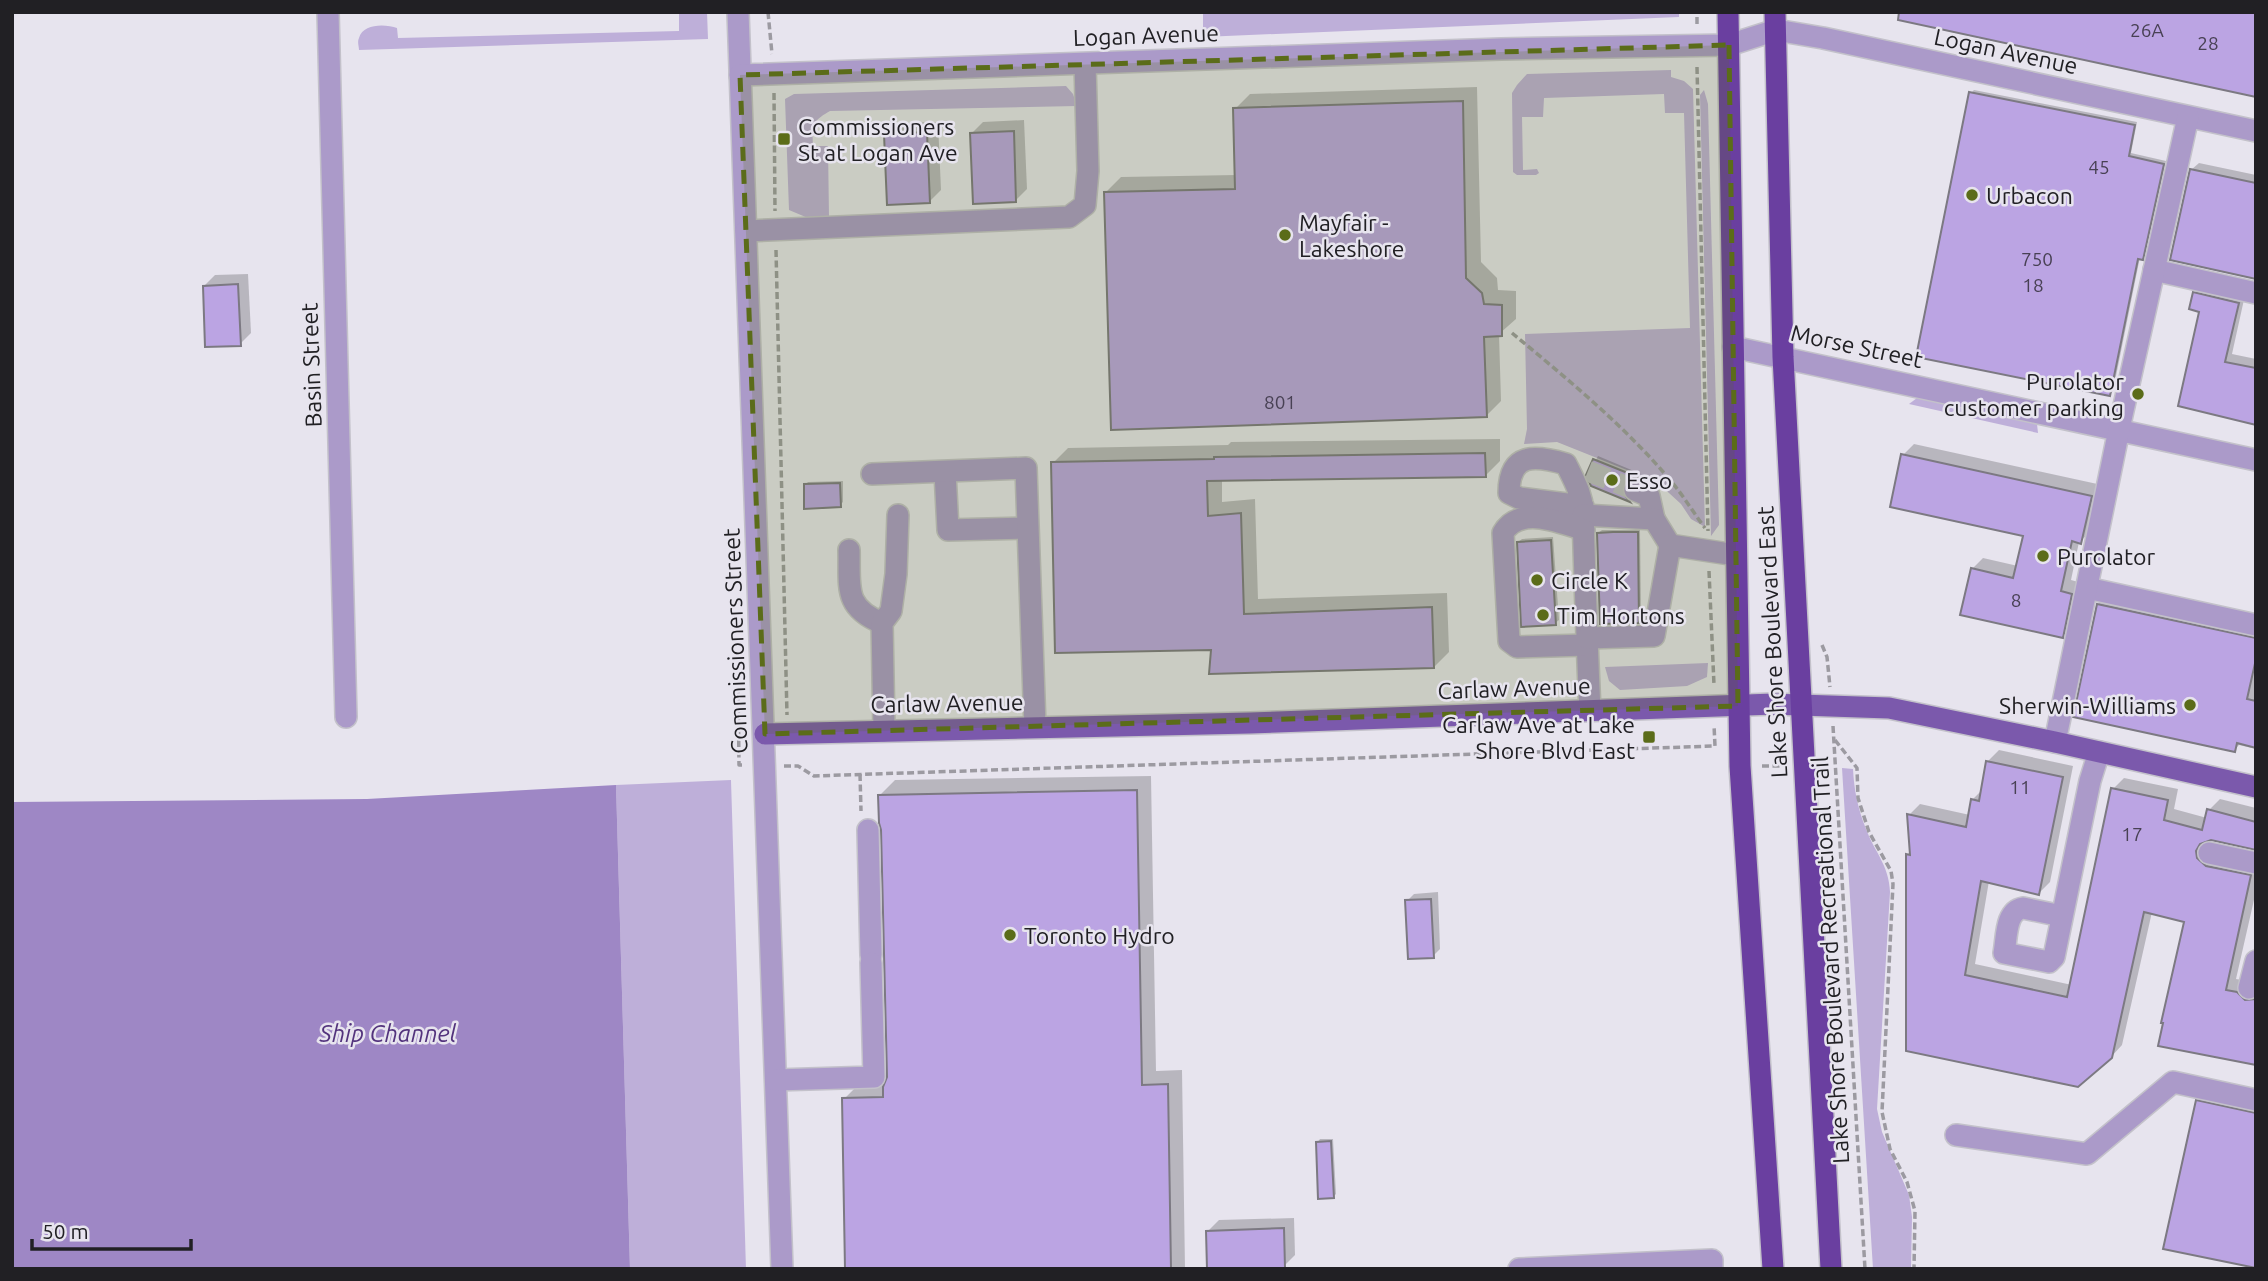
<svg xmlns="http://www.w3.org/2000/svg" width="2268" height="1281" font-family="Ubuntu,sans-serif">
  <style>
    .green { fill: #beafd9 }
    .water { fill: #9e87c5 }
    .shadow { fill: #0003 }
    .building { fill: #bba4e3; stroke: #7c7982; stroke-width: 2 }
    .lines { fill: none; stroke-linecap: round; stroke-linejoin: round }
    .minor-tunnel { stroke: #bfbdc6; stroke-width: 21; stroke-dasharray: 21 10; stroke-linecap: butt }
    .minor-casing { stroke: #c3c1ca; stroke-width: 24 }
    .major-casing { stroke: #c3c1ca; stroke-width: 24 }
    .highway-casing { stroke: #c3c1ca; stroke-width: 24 }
    .path { stroke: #9c9aa1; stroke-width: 3.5; stroke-dasharray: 7 3.5; stroke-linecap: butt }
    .minor { stroke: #ab9ac9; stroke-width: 21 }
    .major { stroke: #7b59ac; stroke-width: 21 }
    .highway { stroke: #6a3fa0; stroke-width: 21 }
    .marked { fill: #5b6c19; fill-opacity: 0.2; stroke: #5b6c19; stroke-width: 5; stroke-dasharray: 14 9; stroke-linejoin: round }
    .poi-dot { fill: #5b6c19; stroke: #e7e4ee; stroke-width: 2.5 }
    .labels { text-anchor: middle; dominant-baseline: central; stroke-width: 5; stroke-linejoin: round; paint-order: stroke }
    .number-label { font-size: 19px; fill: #484154 }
    .street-label { font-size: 23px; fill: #212024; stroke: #e7e4ee }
    .poi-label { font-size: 23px; fill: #212024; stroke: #e7e4ee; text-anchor: start }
    .water-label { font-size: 24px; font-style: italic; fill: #53337d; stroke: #e7e4ee }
  </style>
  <rect width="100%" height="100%" fill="#e7e4ee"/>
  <g class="green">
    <path d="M679,12H707L708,39L359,50C359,46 357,42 359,38C363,23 386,24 397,28L398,38L679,31Z"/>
    <path d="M1203,12H1679V17L1203,37Z"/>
    <path d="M1671,70V77L1684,81L1693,89L1705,527L1691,519L1681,504L1657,482L1557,442L1524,444L1527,429L1525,334L1690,328L1684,113H1665L1664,94L1544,98L1543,117H1522L1523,170L1537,169L1539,173L1536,175H1517L1513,172L1512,93L1517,85L1527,74Z"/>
    <path d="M1066,86L1073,94L1077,106L830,111C811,122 812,125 813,146H828L829,218H808L789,210L785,99L794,94Z"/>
    <path d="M1704,90L1708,104L1719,525L1711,536L1700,95Z"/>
    <path d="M1917,398L2037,424L2038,433L1909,404Z"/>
    <path d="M1708,663L1707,677L1687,686L1620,690L1609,681L1605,667Z"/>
    <path d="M1842,768L1853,769C1854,790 1858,809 1866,829C1875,853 1889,865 1890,892L1877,1109L1882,1132L1909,1195L1912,1217L1911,1269H1873Z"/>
    <path d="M731,780L746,1269H630L616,785Z"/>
  </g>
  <path class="water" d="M616,785L630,1269H12V802L367,799Z"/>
  <g class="shadow">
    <path d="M1477,87L1481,262L1497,278L1498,290L1516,291V319L1499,334L1501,401L1486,416L1106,192L1121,177L1236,175L1235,109L1250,94Z"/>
    <path d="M1974,90L2137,122L2131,153L2166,161L2145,255L2140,257L2113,391L2110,394L1971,93Z"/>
    <path d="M1024,120L1027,189L1016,200L972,133L983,122Z"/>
    <path d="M938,122L941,190L930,201L886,134L897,123Z"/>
    <path d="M2199,163L2256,175V278L2191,170Z"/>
    <path d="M248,274L251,333L240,344L204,286L215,275Z"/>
    <path d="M2202,285L2245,295L2232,354L2256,359V423L2180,405L2202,310L2194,293Z"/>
    <path d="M1500,439V461L1485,476L1222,479V502L1255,499L1258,599L1447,593L1449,652L1434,667L1212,648L1053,463L1068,448L1228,445L1231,442Z"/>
    <path d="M1914,444L2102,485L2092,531L2079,542L2071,580L2082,583L2073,625L2062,636L1972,569L1983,558L2018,566L2025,535L1903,455Z"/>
    <path d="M1598,456L1641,474L1632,475L1626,480L1624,489L1631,498L1629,500L1592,485L1588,475Z"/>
    <path d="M843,481V502L840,505L805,485L808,482Z"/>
    <path d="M1602,530H1640L1641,618L1638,622L1598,533Z"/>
    <path d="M1553,537L1559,620L1555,623L1518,542L1522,539Z"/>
    <path d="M2109,594L2256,626V749L2239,745L2234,750L2098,604Z"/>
    <path d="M1999,750L2073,766L2050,882L2039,893L1989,881L1975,964L2072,985L2113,789L2124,778L2178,789L2174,809L2207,818L2209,810L2220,799L2256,808V848L2208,839L2207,845L2256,863V891L2236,979L2248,981L2256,989V1064L2165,1022L2186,921L2152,912L2122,1045L2111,1057L1908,1049L1907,855L1911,851L1909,815L1920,804L1970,815L1972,800L1982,790L1988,761Z"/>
    <path d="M1151,776L1156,1071L1182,1070L1185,1269H846L844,1099L859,1084L886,1083L889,1077L880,795L895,780Z"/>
    <path d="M1438,892L1440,949L1433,956L1407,901L1414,894Z"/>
    <path d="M2212,1086L2256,1096V1266L2197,1101Z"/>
    <path d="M1320,1139H1333L1336,1194L1333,1197L1317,1143Z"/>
    <path d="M1294,1218L1295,1255L1284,1266L1207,1232L1219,1220Z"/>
  </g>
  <g class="building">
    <path d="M1899,12H2256V97L1898,20Z"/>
    <path d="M1969,92L2135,125L2129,156L2164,164L2143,260L2138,259L2110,396L1916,357Z"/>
    <path d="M1463,101L1466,278L1482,293L1484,304L1502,305V336L1484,337L1487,417L1111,430L1104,192L1235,189L1233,108Z"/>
    <path d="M1014,131L1016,202L973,204L970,133Z"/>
    <path d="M927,132L930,203L887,205L884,134Z"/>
    <path d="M2190,169L2256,183V279L2170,260Z"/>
    <path d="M238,284L241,346L205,347L203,286Z"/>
    <path d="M2193,292L2239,303L2225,362L2256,368V425L2178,406L2199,312L2189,309Z"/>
    <path d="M1485,453L1486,477L1207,481L1208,516L1241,513L1244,614L1432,607L1434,668L1209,674L1211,650L1055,653L1051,462L1214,459V457Z"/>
    <path d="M1901,454L2092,496L2081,544L2072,541L2061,591L2072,594L2063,638L1960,615L1971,568L2013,578L2023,536L1890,507Z"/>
    <path d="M1593,459L1640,478L1633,477L1623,484L1622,492L1630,502L1591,486L1586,475Z"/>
    <path d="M840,483L841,507L804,509V484Z"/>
    <path d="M1613,532H1638L1639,623L1600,624L1597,533Z"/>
    <path d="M1551,540L1556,625L1521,627L1517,542Z"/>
    <path d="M2097,604L2256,638V659L2247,699L2256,701V748L2237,743L2235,752L2073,717Z"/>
    <path d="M1986,761L2063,777L2039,895L1981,881L1965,975L2067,997L2111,788L2168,800L2164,820L2202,830L2207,809L2256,822V850L2211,840L2200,844L2196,851L2197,858L2206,866L2251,875L2226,990L2237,992L2245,1000L2256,999V1065L2158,1046L2163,1023H2161L2184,922L2144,912L2112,1058L2078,1087L1906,1051V854L1910,855L1907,814L1966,827L1971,799L1979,801Z"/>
    <path d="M1137,790L1142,1085L1168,1084L1171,1269H845L842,1098L883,1097V1087L887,1077L881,830L879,823L878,795Z"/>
    <path d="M1431,899L1434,958L1408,959L1405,900Z"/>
    <path d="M2196,1100L2256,1113V1268L2163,1249Z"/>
    <path d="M1331,1141L1334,1198L1318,1199L1316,1142Z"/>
    <path d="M1284,1228L1285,1268L1207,1269L1206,1231Z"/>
  </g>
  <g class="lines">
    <path class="minor-tunnel" d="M1588,471L1635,490"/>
    <g class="minor-casing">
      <g id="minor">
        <path d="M328,12L346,717"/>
        <path d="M738,12L782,1269"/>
        <path d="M740,75L1501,49L1729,45L1776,30L1823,38L2256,131"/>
        <path d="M746,231L1069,217L1085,205L1088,171L1085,64"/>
        <path d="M2154,270L2256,293"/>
        <path d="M1733,347L2256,460"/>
        <path d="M945,472L948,530L1027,528"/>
        <path d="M872,474L1026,468L1035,727"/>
        <path d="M1635,490L1649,496L1654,519"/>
        <path d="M1583,506L1519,498L1509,493C1509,452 1535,455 1566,464C1575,482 1583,496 1583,515C1585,581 1587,646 1590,711"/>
        <path d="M1583,515L1654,519L1670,545L1736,555"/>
        <path d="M1584,530C1560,522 1519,505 1503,533L1509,641L1517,647L1587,645"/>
        <path d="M849,550C850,587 843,607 882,623"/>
        <path d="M2087,588L2256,625"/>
        <path d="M1587,638L1654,636L1670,545"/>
        <path d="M884,731L882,623L891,611L896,574L898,515"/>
        <path d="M2055,742L2122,415L2188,117"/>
        <path d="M868,830L871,955"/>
        <path d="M2209,853L2256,863"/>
        <path d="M2062,916L2023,908C2005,911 2007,938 2004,953L2049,962L2054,957L2090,781L2099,752"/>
        <path d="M2249,988L2256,961"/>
        <path d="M776,1080L874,1077L871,963"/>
        <path d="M1956,1135L2087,1154L2173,1082L2256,1100"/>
        <path d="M1519,1269L1712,1260V1269"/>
      </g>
    </g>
    <g class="major-casing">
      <path id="major" d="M765,734L1250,723L1774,704L1889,708L2055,742L2256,787"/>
    </g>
    <g class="highway-casing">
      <g id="highway">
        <path d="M1728,12L1740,766L1773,1269"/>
        <path d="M1775,12L1783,357L1831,1269"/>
      </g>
    </g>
    <g class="path">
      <path d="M768,12L772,54"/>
      <path d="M1697,24V12"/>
      <path d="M1697,67L1708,531"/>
      <path d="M774,93L775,211"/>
      <path d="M776,250L787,715"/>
      <path d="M1512,333C1565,377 1626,427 1670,480C1683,495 1693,512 1705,528"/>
      <path d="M1709,571L1714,685"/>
      <path d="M1822,645L1827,657L1830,687"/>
      <path d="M738,677L739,765H745"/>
      <path d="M1833,726L1865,1269"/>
      <path d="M1835,740L1857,768L1858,798L1869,832L1891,871L1893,884L1882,1112L1890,1149L1907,1182L1915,1211L1914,1269"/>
      <path d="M784,766H798L814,776L1715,746L1714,725"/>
      <path d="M1762,766H1786"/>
      <path d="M860,774L861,811"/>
    </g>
    <use href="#minor" class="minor"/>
    <use href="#major" class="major"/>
    <use href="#highway" class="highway"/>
  </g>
  <path class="marked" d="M1729,45L1738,706L765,734L740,75Z"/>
  <g class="poi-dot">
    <rect x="777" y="132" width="14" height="14" rx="3.5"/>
    <circle cx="1972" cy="195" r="7"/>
    <circle cx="1285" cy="235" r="7"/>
    <circle cx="2138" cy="394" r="7"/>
    <circle cx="1612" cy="480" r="7"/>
    <circle cx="2043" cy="556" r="7"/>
    <circle cx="1537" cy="580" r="7"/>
    <circle cx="1543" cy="615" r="7"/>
    <circle cx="2190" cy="705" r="7"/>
    <rect x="1642" y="730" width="14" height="14" rx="3.5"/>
    <circle cx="1010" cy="935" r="7"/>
  </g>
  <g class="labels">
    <g class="number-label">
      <text x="2147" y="30">26A</text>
      <text x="2208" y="43">28</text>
      <text x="2099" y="167">45</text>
      <text x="2037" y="259">750</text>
      <text x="2033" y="285">18</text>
      <text x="1280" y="402">801</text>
      <text x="2016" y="600">8</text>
      <text x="2020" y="787">11</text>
      <text x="2132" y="834">17</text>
    </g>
    <g class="street-label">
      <text transform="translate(1146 35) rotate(-2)">Logan Avenue</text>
      <text transform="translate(2006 51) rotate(12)">Logan Avenue</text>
      <text transform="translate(1857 346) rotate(12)">Morse Street</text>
      <text transform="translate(311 365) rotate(-92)">Basin Street</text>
      <text transform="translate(735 641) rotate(-92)">Commissioners Street</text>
      <text transform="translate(1772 642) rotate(-93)">Lake Shore Boulevard East</text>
      <text transform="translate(1514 688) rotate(-2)">Carlaw Avenue</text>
      <text transform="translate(947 703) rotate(-1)">Carlaw Avenue</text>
      <text transform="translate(1830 960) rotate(-93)">Lake Shore Boulevard Recreational Trail</text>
    </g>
    <g class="poi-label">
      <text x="798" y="126">Commissioners<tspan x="798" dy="26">St at Logan Ave</tspan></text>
      <text x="1986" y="195">Urbacon</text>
      <text x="1299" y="222">Mayfair -<tspan x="1299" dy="26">Lakeshore</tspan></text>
      <text x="2124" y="381" text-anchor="end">Purolator<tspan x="2124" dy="26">customer parking</tspan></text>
      <text x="1626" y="480">Esso</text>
      <text x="2057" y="556">Purolator</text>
      <text x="1551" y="580">Circle K</text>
      <text x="1557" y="615">Tim Hortons</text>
      <text x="2176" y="705" text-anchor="end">Sherwin-Williams</text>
      <text x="1635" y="724" text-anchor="end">Carlaw Ave at Lake<tspan x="1635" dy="26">Shore Blvd East</tspan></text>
      <text x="1024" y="935">Toronto Hydro</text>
    </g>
    <g class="water-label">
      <text x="388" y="1033">Ship Channel</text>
    </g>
  </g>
  <rect width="2268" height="1281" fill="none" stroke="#212024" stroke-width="28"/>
  <path d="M32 1239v10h159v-10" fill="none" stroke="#212024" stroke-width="3.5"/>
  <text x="42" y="1239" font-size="21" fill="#212024" stroke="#e7e4ee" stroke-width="5" paint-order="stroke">50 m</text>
</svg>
